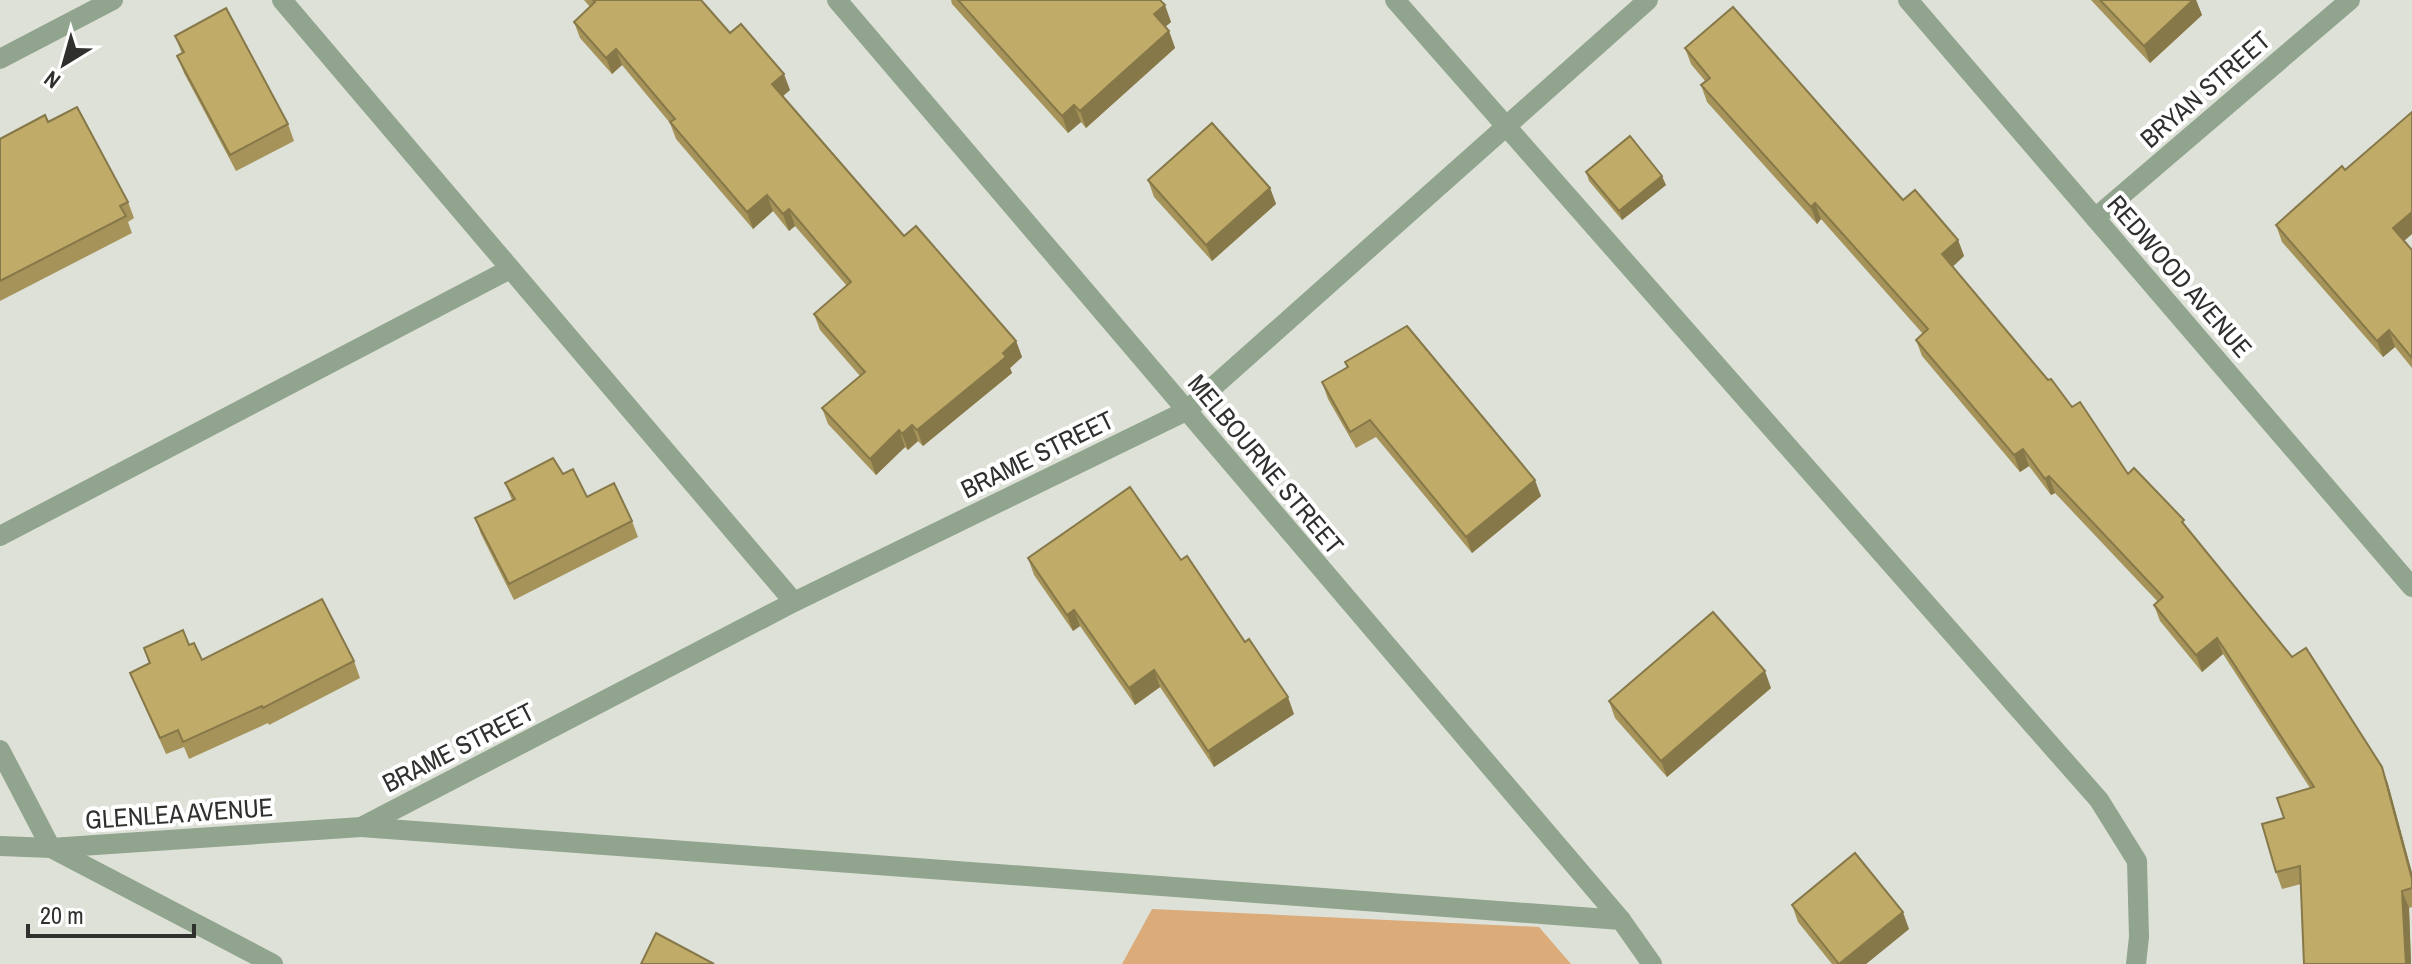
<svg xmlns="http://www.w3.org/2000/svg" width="2412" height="964" font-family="'Archivo Narrow',sans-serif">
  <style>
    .green { fill: #dbab79 }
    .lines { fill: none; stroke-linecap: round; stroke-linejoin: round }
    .lane { stroke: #90a48e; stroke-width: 20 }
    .street { stroke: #90a48e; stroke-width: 20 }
    .wall { fill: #a59359 }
    .shaded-wall { fill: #867849 }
    .building { fill: #c0ab68; stroke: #867849; stroke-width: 2 }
    .labels { text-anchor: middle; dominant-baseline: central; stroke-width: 8; stroke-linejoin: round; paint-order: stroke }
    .street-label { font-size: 26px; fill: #30312e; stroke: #fff }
  </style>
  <rect width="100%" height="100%" fill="#dee1d7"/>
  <path class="green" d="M1152,909L1539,927L1571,964H1122Z"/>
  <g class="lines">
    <g class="lane">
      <path d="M282,0L794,602"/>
      <path d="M1395,0L2099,800L2137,861L2139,937L2136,964"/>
      <path d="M0,536L510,269"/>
      <path d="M361,827L1621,920"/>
    </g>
    <g class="street">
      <path d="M837,0L1621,920L1652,964"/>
      <path d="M1908,0L2412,587"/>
      <path d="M0,59L113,0"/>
      <path d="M2095,218L2350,0"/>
      <path d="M0,750L51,848L273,964"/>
      <path d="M0,846L51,848L361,827L794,602L1186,411L1648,0"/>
    </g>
  </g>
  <g class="wall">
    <path d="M584,0H701L730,33L790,90L783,96L904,236L1016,341L1022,357L1010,368L1012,373L923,446L918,441L908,450L905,447L876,475L828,424L822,408L860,376L820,330L814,314L847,286L795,226L789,231L773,211L753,229L676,139L670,123L622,65L612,74L580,38L574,22L590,7Z"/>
    <path d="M951,0H1160L1171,22L1165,27L1169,31L1175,48L1086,128L1081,122L1068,133L952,4Z"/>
    <path d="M2091,0H2196L2202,15L2150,63Z"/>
    <path d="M175,36L288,124L294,141L236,171L184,73L177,56L182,54Z"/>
    <path d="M1685,48L1958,240L1964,256L1952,267L2128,474L2186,527L2382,767L2388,784L2412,873V907L2409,908L2411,964H2304L2301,884L2282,889L2276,872L2284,818L2310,788L2223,654L2202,672L2160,621L2154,605L2158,602L2055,493L2051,495L2029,466L2020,472L1922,356L1916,340L1923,334L1821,219L1817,224L1707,102L1701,85L1705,81L1691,64Z"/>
    <path d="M2412,112V234L2404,241L2412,250V368L2395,347L2383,357L2282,242L2276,225L2345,170Z"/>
    <path d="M48,122L128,202L134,218L128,222L132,233L0,301V139Z"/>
    <path d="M1586,172L1666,185L1622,220L1589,181Z"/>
    <path d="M1148,180L1270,188L1276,204L1212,261L1154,197Z"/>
    <path d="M1345,362L1541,496L1472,553L1376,437L1356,448L1328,399L1322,382L1347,368Z"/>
    <path d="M563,474L587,497L632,521L638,537L514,600L481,534L475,518L512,500L505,483Z"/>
    <path d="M1028,558L1294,714L1214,767L1160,687L1135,705L1080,626L1073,631L1034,575Z"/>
    <path d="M189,645L202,660L354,661L360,678L269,725L268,723L189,759L184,747L166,754L137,689L130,673L149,664L144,648Z"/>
    <path d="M1771,688L1667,777L1615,718L1609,701Z"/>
    <path d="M1792,905L1909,929L1866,964H1832L1798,922Z"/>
  </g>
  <g class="shaded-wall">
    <path d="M2193,0H2196L2202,15L2150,63L2144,46Z"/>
    <path d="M1165,5L1171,22L1160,31L1154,14Z"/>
    <path d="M1169,31L1175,48L1086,128L1080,111Z"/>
    <path d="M616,49L622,65L612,74L606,58Z"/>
    <path d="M784,74L790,90L778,100L772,84Z"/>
    <path d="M1074,105L1081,122L1068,133L1062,116Z"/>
    <path d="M1662,176L1666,185L1622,220L1619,211Z"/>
    <path d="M1270,188L1276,204L1212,261L1206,245Z"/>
    <path d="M767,195L773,211L753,229L747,212Z"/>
    <path d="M1815,203L1821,219L1817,224L1811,207Z"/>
    <path d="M789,209L795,226L789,231L783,214Z"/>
    <path d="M2412,212V234L2399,245L2393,228Z"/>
    <path d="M1958,240L1964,256L1948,271L1942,254Z"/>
    <path d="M2389,330L2395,347L2383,357L2377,341Z"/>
    <path d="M1016,341L1022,357L1010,368L1012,373L923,446L917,430Z"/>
    <path d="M912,425L918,441L908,450L902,434Z"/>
    <path d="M899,430L905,447L876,475L870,459Z"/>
    <path d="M2023,449L2029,466L2020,472L2014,455Z"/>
    <path d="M2049,476L2055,493L2051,495L2045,479Z"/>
    <path d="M1535,480L1541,496L1472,553L1466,537Z"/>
    <path d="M1074,610L1080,626L1073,631L1067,615Z"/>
    <path d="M2217,638L2223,654L2202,672L2196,655Z"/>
    <path d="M1154,670L1160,687L1135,705L1129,688Z"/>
    <path d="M1765,671L1771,688L1667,777L1661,761Z"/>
    <path d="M1288,697L1294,714L1214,767L1208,751Z"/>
    <path d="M2382,767L2388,784L2412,873V879Z"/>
    <path d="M2402,891L2409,908L2411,964H2406Z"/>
    <path d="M1903,912L1909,929L1866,964H1839Z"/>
  </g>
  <g class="building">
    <path d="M593,0H701L730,33L741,24L784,74L772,84L904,236L916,226L1016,341L1003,353L1006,357L917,430L912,425L902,434L899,430L870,459L822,408L865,372L814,314L851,282L789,209L783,214L767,195L747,212L670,122L675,119L616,49L606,58L574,22L595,2Z"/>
    <path d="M958,0H1160L1165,5L1154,14L1169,31L1080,111L1074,105L1062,116Z"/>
    <path d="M2100,0H2193L2144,46Z"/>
    <path d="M1733,7L1903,200L1915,190L1958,240L1942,254L2048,380L2051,379L2072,407L2080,402L2128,474L2134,468L2184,520L2182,522L2292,657L2306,648L2382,767L2412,879V888L2402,891L2406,964H2304L2300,866L2276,872L2262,824L2284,818L2277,798L2314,787L2217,638L2196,655L2154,605L2163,597L2049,476L2045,479L2023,449L2014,455L1916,340L1928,329L1815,203L1811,207L1701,85L1710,78L1685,48Z"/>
    <path d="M226,8L288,124L230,155L177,56L184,52L175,36Z"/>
    <path d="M77,107L128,202L120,206L126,216L0,281V139L45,115L48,122Z"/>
    <path d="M2412,112V212L2393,228L2412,250V358L2389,330L2377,341L2276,225L2342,166L2345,170Z"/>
    <path d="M1212,123L1270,188L1206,245L1148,180Z"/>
    <path d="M1630,136L1662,176L1619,211L1586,172Z"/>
    <path d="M1407,326L1535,480L1466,537L1370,420L1350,432L1322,382L1348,367L1345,362Z"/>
    <path d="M553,458L563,474L573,469L587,497L614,483L632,521L509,584L475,518L515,499L505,483Z"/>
    <path d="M1130,487L1181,560L1187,556L1245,642L1249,639L1288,697L1208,751L1154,670L1129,688L1074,610L1067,615L1028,558Z"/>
    <path d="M322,599L354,661L263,708L262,706L183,742L178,730L160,738L130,673L150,663L144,648L183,630L189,645L194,643L202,660Z"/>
    <path d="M1713,612L1765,671L1661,761L1609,701Z"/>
    <path d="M1855,853L1903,912L1839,964L1792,905Z"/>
    <path d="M656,933L714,964H641Z"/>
  </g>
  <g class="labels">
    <g class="street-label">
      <text transform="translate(2205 89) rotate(-41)">BRYAN STREET</text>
      <text transform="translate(2180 276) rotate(49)">REDWOOD AVENUE</text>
      <text transform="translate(1037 454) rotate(-26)">BRAME STREET</text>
      <text transform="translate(1266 464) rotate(50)">MELBOURNE STREET</text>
      <text transform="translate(458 747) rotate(-27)">BRAME STREET</text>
      <text transform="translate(179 813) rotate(-4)">GLENLEA AVENUE</text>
    </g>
  </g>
  <g transform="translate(64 64) rotate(217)" stroke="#ffffff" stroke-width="6" paint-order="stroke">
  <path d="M0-6L14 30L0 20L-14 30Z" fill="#30312e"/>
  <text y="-12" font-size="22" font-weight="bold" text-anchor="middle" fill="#30312e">N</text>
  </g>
  <path d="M28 924v12h166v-12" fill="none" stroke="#30312e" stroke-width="4"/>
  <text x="40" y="924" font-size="24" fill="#30312e" stroke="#ffffff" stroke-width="6" paint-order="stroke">20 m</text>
</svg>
